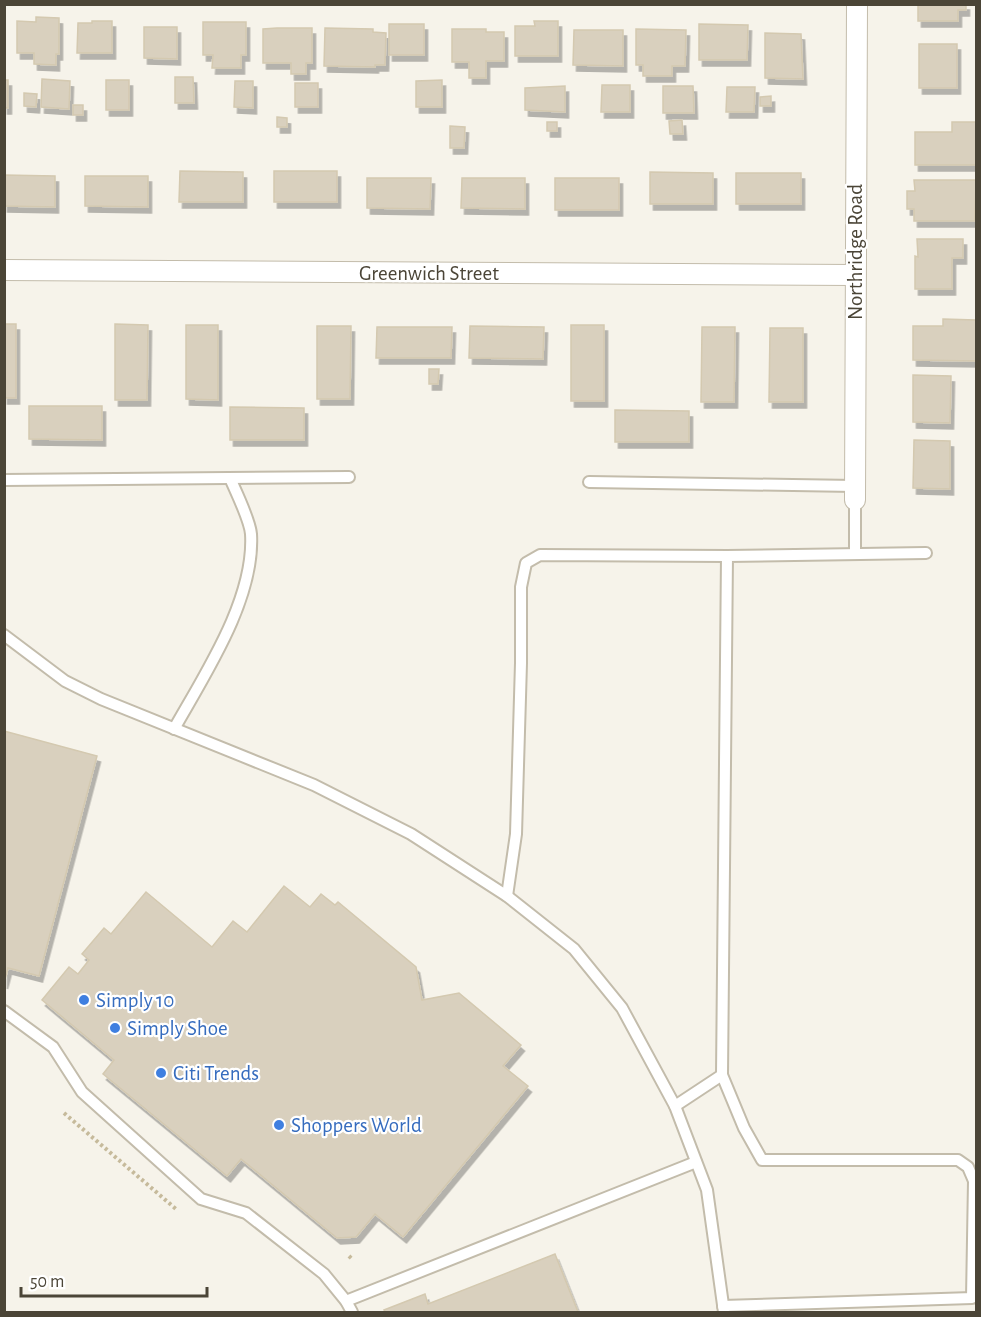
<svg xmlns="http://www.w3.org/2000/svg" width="981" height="1317" font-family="'Alegreya Sans',sans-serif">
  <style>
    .building { fill: #d9d0be; stroke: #d4c9b0; stroke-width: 1.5; filter: url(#shadow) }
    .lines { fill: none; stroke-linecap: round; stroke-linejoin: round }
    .lane-casing { stroke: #c3bcab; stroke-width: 14 }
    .street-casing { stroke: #c3bcab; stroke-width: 22 }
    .path { stroke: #c6ba9b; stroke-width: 4; stroke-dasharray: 3 3; stroke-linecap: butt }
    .lane { stroke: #fff; stroke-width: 10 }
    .street { stroke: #fff; stroke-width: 20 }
    .shop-dot { fill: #3f7fe0; stroke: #fff; stroke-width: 2 }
    .labels { text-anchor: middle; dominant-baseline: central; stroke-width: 4.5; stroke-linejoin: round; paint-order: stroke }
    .street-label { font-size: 21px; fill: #4b4537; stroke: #fff }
    .shop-label { font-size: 21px; fill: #366cbe; stroke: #fff; text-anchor: start }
  </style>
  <defs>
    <filter id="shadow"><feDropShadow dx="3.5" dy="6" stdDeviation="0" flood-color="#0004"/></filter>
  </defs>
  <rect width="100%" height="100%" fill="#f6f3ea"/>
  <g class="building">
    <path d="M918,4H966V10H958V21H918Z"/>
    <path d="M36,17L59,18V54H56V65L34,64V53H17V21L36,22Z"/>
    <path d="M92,21H112V53H77L78,23H92Z"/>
    <path d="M534,21H558V56H515V26H535Z"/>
    <path d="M203,22H246V55H241V68H212L213,55H203Z"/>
    <rect x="389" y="24" width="35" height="31"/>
    <path d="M699,24L748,25L747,60H699Z"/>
    <path d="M144,27H177V59L144,58Z"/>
    <path d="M277,28H312V63H306V74H291V63H263V29Z"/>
    <path d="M325,28L373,29V32L386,33L385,65H375V67L324,66Z"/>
    <path d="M452,29H486V32H504V61H486V78H469V62H452Z"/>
    <path d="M636,29L686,30L685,66H672V76H643V65H636Z"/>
    <path d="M574,30H623V66L573,65Z"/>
    <path d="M765,33L801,34L803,79L765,78Z"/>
    <rect x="919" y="44" width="38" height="44"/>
    <path d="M175,77H193L194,103H175Z"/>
    <path d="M42,79L70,81L69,109L41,107Z"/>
    <rect x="4" y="80" width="4" height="28"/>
    <rect x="106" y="80" width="23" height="30"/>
    <path d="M442,80V107H416V81Z"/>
    <path d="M235,81H253V108L234,107Z"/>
    <rect x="295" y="83" width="23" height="24"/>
    <path d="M602,85H630V112H601Z"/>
    <path d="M565,86V112L525,110V88Z"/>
    <path d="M663,86H693L694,113H663Z"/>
    <path d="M727,87H755L754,112H726Z"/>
    <path d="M24,93L37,94L36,107L24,106Z"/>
    <path d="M771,96V106H760V97Z"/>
    <rect x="73" y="105" width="10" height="10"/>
    <path d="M277,117L287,118V127H277Z"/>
    <path d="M682,120L683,134H670L669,121Z"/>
    <rect x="547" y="122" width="10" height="9"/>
    <path d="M952,122H976V165H915V132H952Z"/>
    <path d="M450,126L465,127L464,148H450Z"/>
    <path d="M180,171L243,172V202H179Z"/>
    <rect x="274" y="171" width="63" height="31"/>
    <path d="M650,172L713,173V204H650Z"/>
    <rect x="736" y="173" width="65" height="31"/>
    <path d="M4,175L55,176V207L4,206Z"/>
    <path d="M85,176H148V207L85,206Z"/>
    <path d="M367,178H431L430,209L367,208Z"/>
    <path d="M462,178H525V209L461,208Z"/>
    <rect x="555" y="178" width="64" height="32"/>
    <path d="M914,180H976L975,221H914V209H907V191H915Z"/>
    <path d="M917,239H963V258H952V289H915V256L918,257Z"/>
    <path d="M943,319L976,320V361L913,360V326H943Z"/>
    <rect x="4" y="324" width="12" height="74"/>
    <path d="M115,324L148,325L147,400H115Z"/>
    <path d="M186,325H218V400L186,399Z"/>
    <rect x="571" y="325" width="33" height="76"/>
    <path d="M317,326H351L350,399H317Z"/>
    <path d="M470,326L544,327L543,359L469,358Z"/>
    <path d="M377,327H452L451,358H376Z"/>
    <path d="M702,327H735L734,402H701Z"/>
    <path d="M770,328H803V402H769Z"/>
    <path d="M429,369H439L438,384H429Z"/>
    <path d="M913,375L951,376L950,423L913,422Z"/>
    <path d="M29,406H102V440L29,439Z"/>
    <path d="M230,407L304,408V440H230Z"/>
    <path d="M615,410L689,411V442H615Z"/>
    <path d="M914,440L950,441V489L913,488Z"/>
    <path d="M4,731L97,756L39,976L8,968L4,983Z"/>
    <path d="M284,886L310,907L321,894L335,905L338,902L416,967L422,1000L459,993L521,1045L503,1066L528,1086L403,1237L375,1214L356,1237L337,1238L241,1159L227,1176L103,1074L114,1060L42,1000L69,967L78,974L89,960L82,954L104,928L111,934L146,892L212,947L233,921L247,932Z"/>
    <path d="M555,1254L578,1312H385L384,1310L425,1294L428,1304Z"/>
  </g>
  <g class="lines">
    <g class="lane-casing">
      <g id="lane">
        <path d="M4,480L349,477"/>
        <path d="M589,482L855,486"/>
        <path d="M855,554V500"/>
        <path d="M4,635L65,681L101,699L314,785L411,834L507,896L574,949L622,1008L675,1106L707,1190L724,1312"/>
        <path d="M174,729C205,674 255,599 251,534C250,520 236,492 230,478"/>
        <path d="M507,896L516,834L521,663V587L526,563L540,555L728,556"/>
        <path d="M4,1011L53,1047L82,1092L201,1199L246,1213L324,1274L346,1301L352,1312"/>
        <path d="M722,1075L744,1128L762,1160H958L968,1167L974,1181L972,1298L723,1306"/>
        <path d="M675,1106L722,1075L727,556L926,553"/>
        <path d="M346,1301L696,1162"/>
      </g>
    </g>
    <g class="street-casing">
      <g id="street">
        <path d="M4,270L854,275"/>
        <path d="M855,500L857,4"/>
      </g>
    </g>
    <g class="path">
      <path d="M64,1113L176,1209"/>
      <path d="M349,1256L352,1259"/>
    </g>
    <use href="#lane" class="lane"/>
    <use href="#street" class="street"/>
  </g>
  <g class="shop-dot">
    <circle cx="84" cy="1000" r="6"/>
    <circle cx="115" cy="1028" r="6"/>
    <circle cx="161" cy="1073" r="6"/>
    <circle cx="279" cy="1125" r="6"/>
  </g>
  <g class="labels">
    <g class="street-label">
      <text transform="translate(855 252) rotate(-90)">Northridge Road</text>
      <text x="429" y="273">Greenwich Street</text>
    </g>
    <g class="shop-label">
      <text x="96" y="1000">Simply 10</text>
      <text x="127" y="1028">Simply Shoe</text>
      <text x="173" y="1073">Citi Trends</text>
      <text x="291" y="1125">Shoppers World</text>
    </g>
  </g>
  <rect width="981" height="1317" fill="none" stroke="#4b4537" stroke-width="12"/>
  <path d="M21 1287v9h186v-9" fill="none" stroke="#4b4537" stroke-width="3"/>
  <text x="30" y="1287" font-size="18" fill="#4b4537" stroke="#ffffff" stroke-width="4.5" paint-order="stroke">50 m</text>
</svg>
